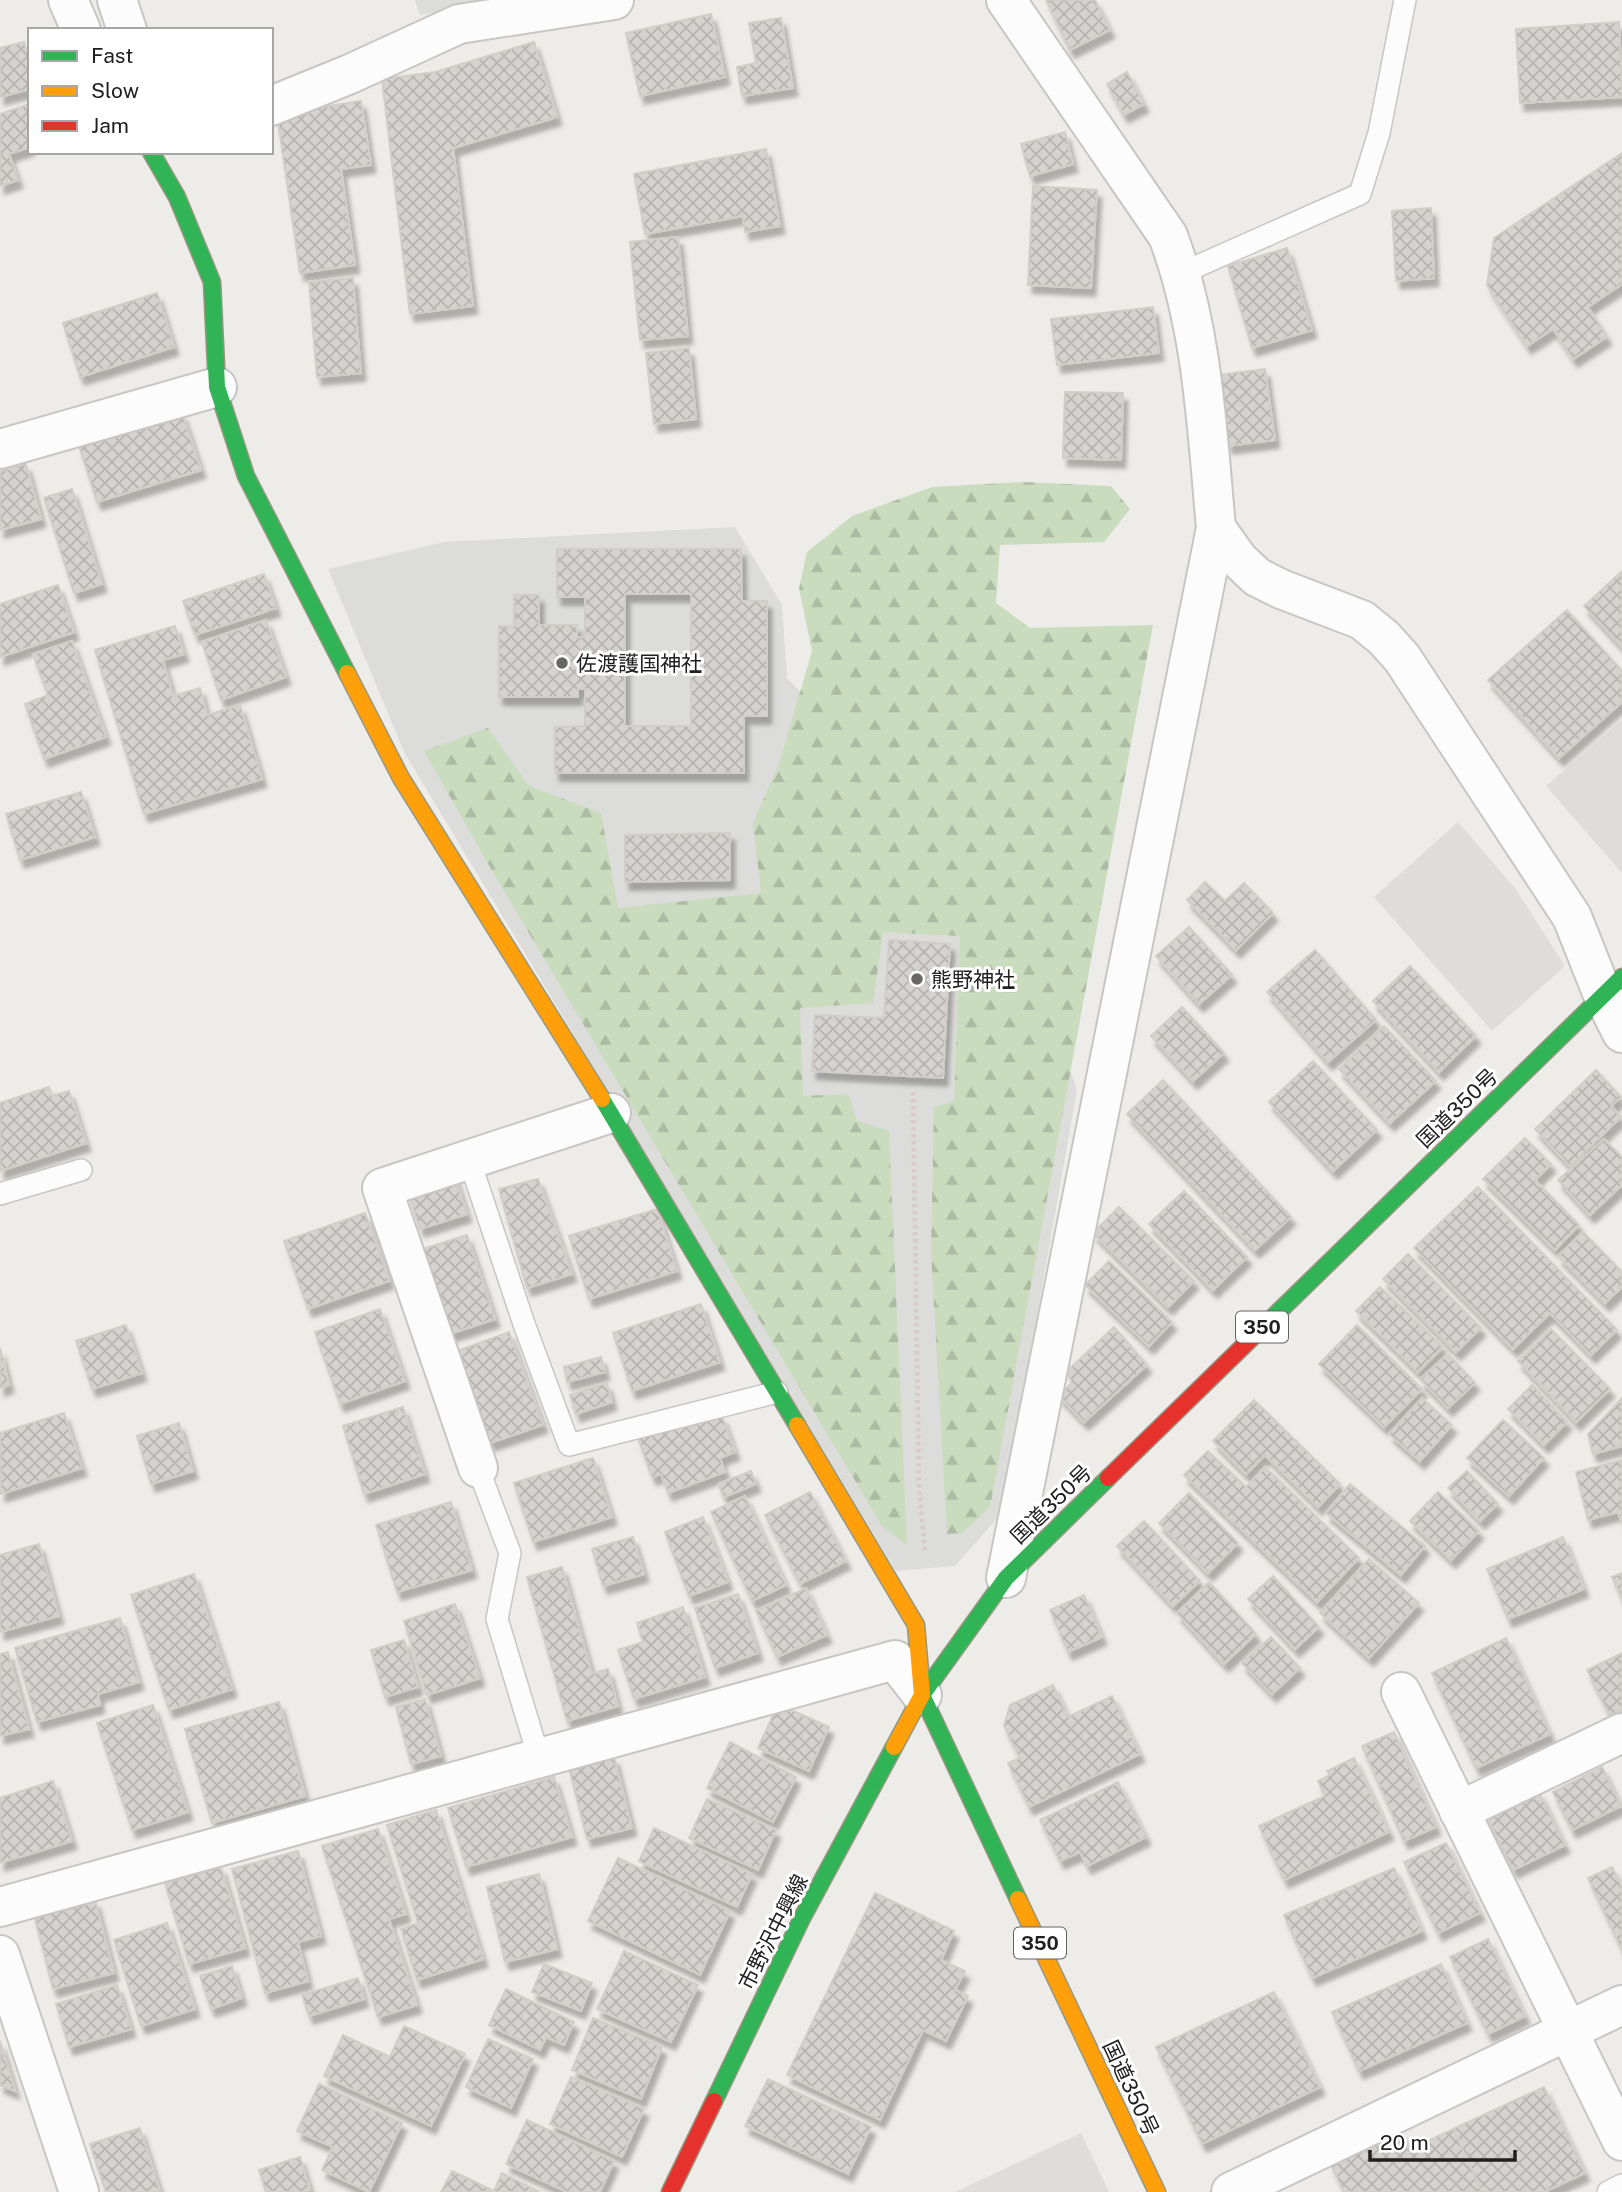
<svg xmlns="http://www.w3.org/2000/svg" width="1622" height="2192" font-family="'Public Sans','Noto Sans JP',sans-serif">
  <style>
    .religious { fill: #dcdcda }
    .forest { fill: url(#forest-firs) }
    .parking { fill: #dedddc }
    .building { fill: url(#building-cross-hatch); stroke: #d1ceca; stroke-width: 2; fill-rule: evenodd; filter: url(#shadow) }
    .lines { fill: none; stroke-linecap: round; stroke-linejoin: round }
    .lane-casing { stroke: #c7c6c4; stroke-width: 24 }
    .street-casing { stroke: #c7c6c4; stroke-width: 42 }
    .fast-casing { stroke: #959781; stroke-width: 19 }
    .slow-casing { stroke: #959781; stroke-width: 19 }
    .jam-casing { stroke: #959781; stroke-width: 19 }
    .path { stroke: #d7cac7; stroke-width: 4.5; stroke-dasharray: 3.5 3.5; stroke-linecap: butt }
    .lane { stroke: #fcfcfc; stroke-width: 21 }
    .street { stroke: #fcfcfc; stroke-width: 38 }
    .fast { stroke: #30b455; stroke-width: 16 }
    .slow { stroke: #ff9f0a; stroke-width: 16 }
    .jam { stroke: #e5322d; stroke-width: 16 }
    .poi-dot { fill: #686766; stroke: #fff; stroke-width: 2.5 }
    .labels { text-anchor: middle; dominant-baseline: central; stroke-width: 6; stroke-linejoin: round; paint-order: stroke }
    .shield { fill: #fff; stroke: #636363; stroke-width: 2 }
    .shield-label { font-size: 19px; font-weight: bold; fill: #202020 }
    .poi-label { font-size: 21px; fill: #202020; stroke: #fff; text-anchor: start }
    .street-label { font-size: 21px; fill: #202020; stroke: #fff }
  </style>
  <defs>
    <pattern id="forest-firs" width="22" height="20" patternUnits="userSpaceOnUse" patternTransform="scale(1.75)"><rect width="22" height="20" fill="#c9dcbe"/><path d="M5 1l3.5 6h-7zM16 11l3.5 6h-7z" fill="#acbca3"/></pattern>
    <pattern id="building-cross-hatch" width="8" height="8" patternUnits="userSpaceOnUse" patternTransform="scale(1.75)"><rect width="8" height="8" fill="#d5d2cf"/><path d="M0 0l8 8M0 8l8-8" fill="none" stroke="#b7b4b1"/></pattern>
    <filter id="shadow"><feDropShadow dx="4.5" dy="8" stdDeviation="2" flood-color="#0004"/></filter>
  </defs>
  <rect width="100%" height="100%" fill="#eeece8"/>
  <g class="religious">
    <path d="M415,0H515L420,15Z"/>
    <path d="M735,527L782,605L787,678L1020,915L1077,1090L1002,1513L955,1566L896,1571L404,752L328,569L444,542Z"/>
  </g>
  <path class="forest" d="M1024,482L1111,486L1130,509L1104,542L1000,545L996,603L1030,628L1153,625L990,1507L962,1533L947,1534L931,1251L934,1107L954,1101L960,936L883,932L873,1003L800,1008L803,1096L848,1094L857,1121L889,1131L907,1545L882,1526L495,876L424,751L488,728L529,786L601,813L618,908L761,893L753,823L780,761L812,651L799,589L807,552L852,516L932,487Z"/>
  <g class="parking">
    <path d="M1622,720V873L1546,786Z"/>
    <path d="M1458,822L1515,888L1565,966L1492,1031L1374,897Z"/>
    <path d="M1081,2133L1109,2192H955Z"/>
  </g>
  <g class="building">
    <path d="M1046,0H1095L1110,30L1070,50Z"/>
    <path d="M711,14L725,77L640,96L626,33Z"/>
    <path d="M781,18L793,88L742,96L737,67L756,63L749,23Z"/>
    <path d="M1619,22L1622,97L1520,103L1516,29Z"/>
    <path d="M24,42L30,62V89L0,97V48Z"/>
    <path d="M534,42L557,117L453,148L473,306L410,314L382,79L435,72Z"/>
    <path d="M1127,72L1144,104L1124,115L1107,84Z"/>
    <path d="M361,101L371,165L341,169L355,265L300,273L277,114Z"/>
    <path d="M30,104V147L9,154L18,180L0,186V114Z"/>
    <path d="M1065,132L1073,164L1030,176L1021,144Z"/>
    <path d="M766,149L780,226L745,232L743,216L645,234L634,174Z"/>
    <path d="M1622,153V284L1588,307L1607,337L1573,359L1553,329L1527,346L1487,285L1494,238Z"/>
    <path d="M1033,186L1097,190L1091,288L1028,285Z"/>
    <path d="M1431,208L1434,278L1396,281L1392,211Z"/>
    <path d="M678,237L688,336L640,340L630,242Z"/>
    <path d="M1287,248L1312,330L1252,348L1228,266Z"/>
    <path d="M353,278L361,373L317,377L309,282Z"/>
    <path d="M157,293L174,347L80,377L63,323Z"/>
    <path d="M1153,307L1159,353L1057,365L1051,319Z"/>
    <path d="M689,348L696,419L654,424L646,353Z"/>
    <path d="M1265,369L1275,440L1228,446L1217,375Z"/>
    <path d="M1065,392L1123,393L1121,460L1063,458Z"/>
    <path d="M182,413L201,470L97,502L79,446Z"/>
    <path d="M26,464L41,519L0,530V471Z"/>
    <path d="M72,489L102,584L74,593L44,498Z"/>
    <path d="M557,549H741L742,601H767V716H744V773H555V727L585,726V689H578V697H499V626H514V595H539V625H577V637H585V597H557ZM625,594H691V726H625Z"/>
    <path d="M1622,571V647L1584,606Z"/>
    <path d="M264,574L276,608L195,635L183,601Z"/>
    <path d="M58,585L74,632L0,657V604Z"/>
    <path d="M1567,610L1622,671V702L1559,758L1488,680Z"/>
    <path d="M266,620L286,677L221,700L202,642Z"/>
    <path d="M175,626L184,654L163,660L173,696L200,688L207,715L240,705L262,779L144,814L95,650Z"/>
    <path d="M72,641L106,737L44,759L25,704L48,695L33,654Z"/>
    <path d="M81,792L95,837L20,860L6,814Z"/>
    <path d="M730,833V880L625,882V835Z"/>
    <path d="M1205,882L1225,901L1244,883L1273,913L1236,950L1187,900Z"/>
    <path d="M1189,927L1232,975L1199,1004L1156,956Z"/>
    <path d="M889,940L950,944L943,1078L812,1071L815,1015L884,1018Z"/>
    <path d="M1315,950L1376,1020L1328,1062L1267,992Z"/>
    <path d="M1410,966L1476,1036L1439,1072L1373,1001Z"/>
    <path d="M1182,1007L1224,1053L1193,1081L1151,1036Z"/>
    <path d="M1384,1026L1436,1081L1390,1123L1339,1069Z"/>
    <path d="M1313,1061L1377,1130L1333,1171L1269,1102Z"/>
    <path d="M1596,1070L1621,1097L1611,1106L1621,1117L1570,1166L1535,1129Z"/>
    <path d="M1163,1080L1291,1217L1255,1250L1127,1114Z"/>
    <path d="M49,1087L52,1096L69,1091L86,1143L0,1171V1103Z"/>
    <path d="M1525,1138L1551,1164L1535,1180L1579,1225L1555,1250L1483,1179Z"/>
    <path d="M1604,1139L1622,1157V1185L1590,1215L1558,1180Z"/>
    <path d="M454,1175L467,1214L420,1229L407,1190Z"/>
    <path d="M538,1179L572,1274L527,1288L499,1189Z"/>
    <path d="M1478,1187L1617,1330L1591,1355L1550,1313L1513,1349L1414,1248Z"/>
    <path d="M1184,1191L1247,1257L1213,1290L1149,1224Z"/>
    <path d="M1119,1207L1194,1281L1168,1307L1093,1233Z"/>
    <path d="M657,1209L677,1271L589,1299L569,1236Z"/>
    <path d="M365,1213L389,1281L308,1309L284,1241Z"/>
    <path d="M1583,1232L1622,1272V1287L1605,1303L1558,1256Z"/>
    <path d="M467,1235L495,1319L447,1335L420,1250Z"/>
    <path d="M1408,1254L1481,1328L1456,1352L1383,1279Z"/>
    <path d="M1109,1261L1172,1322L1149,1346L1085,1285Z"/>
    <path d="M1380,1287L1443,1347L1418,1372L1356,1311Z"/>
    <path d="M701,1304L720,1362L632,1391L613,1333Z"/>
    <path d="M380,1309L405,1381L340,1404L315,1332Z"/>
    <path d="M126,1325L142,1373L92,1389L76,1341Z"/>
    <path d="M1357,1325L1422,1389L1384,1427L1319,1364Z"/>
    <path d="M1114,1327L1147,1365L1084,1422L1058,1395L1072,1383L1067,1371Z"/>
    <path d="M1551,1329L1610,1389L1576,1422L1518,1361Z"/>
    <path d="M509,1332L543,1425L490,1443L457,1351Z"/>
    <path d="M0,1348L9,1385L0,1388Z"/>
    <path d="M1448,1354L1475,1383L1448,1408L1420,1379Z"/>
    <path d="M601,1357L605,1372L567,1382L564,1367Z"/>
    <path d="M607,1383L612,1402L576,1414L570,1395Z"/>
    <path d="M1532,1385L1567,1422L1544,1445L1508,1409Z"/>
    <path d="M1422,1398L1452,1425L1420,1461L1389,1434Z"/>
    <path d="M1622,1398V1446L1593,1454L1588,1434Z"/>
    <path d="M1254,1400L1340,1484L1318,1507L1265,1455L1246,1474L1213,1441Z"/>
    <path d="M403,1407L425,1474L364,1494L343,1426Z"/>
    <path d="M64,1413L82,1468L1,1494L0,1433Z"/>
    <path d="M722,1416L735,1452L720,1458L725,1472L668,1493L661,1474L652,1477L638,1438L687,1421L689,1427Z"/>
    <path d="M1503,1420L1544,1458L1509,1496L1467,1458Z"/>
    <path d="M179,1423L193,1471L151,1484L137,1436Z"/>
    <path d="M1208,1451L1246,1487L1265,1467L1359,1558L1317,1602L1184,1475Z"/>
    <path d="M593,1458L612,1517L533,1542L514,1483Z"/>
    <path d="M1622,1460V1523L1618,1512L1588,1520L1576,1472Z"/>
    <path d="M751,1471L756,1484L724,1497L718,1484Z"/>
    <path d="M1467,1471L1498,1504L1480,1521L1448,1488Z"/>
    <path d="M1350,1484L1425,1546L1401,1575L1326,1513Z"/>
    <path d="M810,1492L846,1561L800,1584L765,1515Z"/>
    <path d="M1438,1492L1479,1531L1451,1560L1410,1521Z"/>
    <path d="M1189,1493L1238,1543L1208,1573L1159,1523Z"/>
    <path d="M745,1496L786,1585L752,1601L711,1512Z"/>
    <path d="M451,1502L472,1570L397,1592L376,1525Z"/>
    <path d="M703,1517L728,1582L689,1596L665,1532Z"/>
    <path d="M1144,1521L1200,1581L1173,1606L1117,1546Z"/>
    <path d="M633,1537L644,1574L603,1586L592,1549Z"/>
    <path d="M1563,1537L1584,1589L1508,1619L1487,1569Z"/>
    <path d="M39,1544L59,1616L0,1632V1555Z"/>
    <path d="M1369,1559L1419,1603L1369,1658L1320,1613Z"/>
    <path d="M562,1567L592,1674L608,1669L618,1706L567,1721L527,1577Z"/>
    <path d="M1622,1573V1599L1612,1577Z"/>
    <path d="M194,1574L232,1689L169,1710L131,1595Z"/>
    <path d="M1273,1576L1319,1627L1295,1649L1248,1599Z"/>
    <path d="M1209,1582L1256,1634L1224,1664L1177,1613Z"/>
    <path d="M806,1588L827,1635L777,1657L756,1611Z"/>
    <path d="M738,1594L758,1653L715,1668L695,1608Z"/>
    <path d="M1084,1595L1102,1637L1068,1652L1050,1610Z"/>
    <path d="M455,1604L480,1678L427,1695L404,1621Z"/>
    <path d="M683,1607L705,1677L634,1699L618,1650L643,1642L637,1623Z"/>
    <path d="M120,1618L139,1682L98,1694L100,1705L37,1722L15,1648Z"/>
    <path d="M1271,1637L1300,1668L1272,1694L1242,1663Z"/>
    <path d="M1506,1638L1550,1734L1476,1768L1432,1673Z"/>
    <path d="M404,1640L418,1687L385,1697L371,1650Z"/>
    <path d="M8,1652L29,1729L0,1736V1654Z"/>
    <path d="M1622,1653V1710L1610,1716L1587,1670Z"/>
    <path d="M1053,1685L1068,1717L1112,1696L1140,1754L1029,1807L1008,1763L1020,1758L1004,1726L1010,1705Z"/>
    <path d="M425,1699L441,1756L411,1764L396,1707Z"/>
    <path d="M279,1702L305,1796L212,1823L185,1729Z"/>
    <path d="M778,1704L829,1727L809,1771L758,1748Z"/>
    <path d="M153,1705L188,1812L132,1830L97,1723Z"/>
    <path d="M1394,1732L1436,1827L1404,1841L1362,1746Z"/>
    <path d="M730,1742L796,1777L773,1822L707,1788Z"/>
    <path d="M614,1757L632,1828L587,1839L569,1768Z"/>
    <path d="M1354,1758L1389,1832L1284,1880L1259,1826L1325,1796L1318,1781L1330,1775L1327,1771Z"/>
    <path d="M1602,1767L1621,1806L1572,1830L1553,1792Z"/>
    <path d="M554,1777L572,1837L466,1867L448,1808Z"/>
    <path d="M53,1781L72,1841L0,1863V1798Z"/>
    <path d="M1118,1782L1146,1837L1087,1866L1080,1852L1060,1861L1040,1820Z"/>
    <path d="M1539,1792L1565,1845L1513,1870L1487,1817Z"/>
    <path d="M707,1799L776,1830L758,1870L689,1838Z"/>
    <path d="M436,1810L483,1959L417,1980L401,1929L418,1923L387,1825Z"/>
    <path d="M654,1828L752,1874L737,1907L639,1861Z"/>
    <path d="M378,1829L406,1914L389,1919L417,2005L378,2017L322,1846Z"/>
    <path d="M1446,1843L1480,1913L1438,1933L1404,1862Z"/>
    <path d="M298,1851L321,1936L298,1942L308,1981L265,1993L232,1869Z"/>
    <path d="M618,1858L730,1911L700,1975L588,1921Z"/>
    <path d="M221,1867L245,1948L189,1964L165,1883Z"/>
    <path d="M1612,1867L1622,1887V1950L1588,1878Z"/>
    <path d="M1394,1868L1422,1931L1312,1978L1284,1915Z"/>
    <path d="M539,1874L557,1949L505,1962L487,1887Z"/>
    <path d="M875,1893L954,1931L941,1960L965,1971L955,1990L968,1996L946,2041L923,2030L880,2120L787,2075Z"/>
    <path d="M95,1900L114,1973L53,1989L34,1915Z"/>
    <path d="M167,1923L195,2009L141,2026L114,1940Z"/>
    <path d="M1488,1939L1525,2016L1488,2034L1450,1957Z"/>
    <path d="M624,1951L698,1985L671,2042L597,2009Z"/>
    <path d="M544,1964L592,1983L581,2011L532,1992Z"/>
    <path d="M1441,1964L1467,2023L1359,2071L1332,2012Z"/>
    <path d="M232,1966L242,1998L211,2009L200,1976Z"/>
    <path d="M358,1978L364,1999L309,2016L302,1995Z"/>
    <path d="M117,1985L131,2029L69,2047L56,2004Z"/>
    <path d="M506,1989L574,2022L564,2045L546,2037L540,2050L489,2025Z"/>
    <path d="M1274,1992L1320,2087L1202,2144L1156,2047Z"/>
    <path d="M593,2018L662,2047L641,2099L572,2070Z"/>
    <path d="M404,2026L465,2054L431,2126L324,2076L343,2035L390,2057Z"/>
    <path d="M488,2039L533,2059L511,2108L466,2087Z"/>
    <path d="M0,2041L15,2091L0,2085Z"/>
    <path d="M571,2077L644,2109L622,2157L550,2124Z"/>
    <path d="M768,2079L871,2127L848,2174L745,2126Z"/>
    <path d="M319,2084L402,2123L369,2192L322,2170L333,2147L297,2131Z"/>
    <path d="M1544,2087L1585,2173L1544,2192H1482L1453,2129Z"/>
    <path d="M527,2120L614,2161L600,2192H567L506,2164Z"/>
    <path d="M140,2128L160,2192H106L90,2144Z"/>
    <path d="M1453,2129L1482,2192H1344L1331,2165L1401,2132L1409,2150Z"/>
    <path d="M300,2157L310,2190L302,2192H266L259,2170Z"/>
    <path d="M452,2171L494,2191L502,2173L540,2192H441Z"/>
  </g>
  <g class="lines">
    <g class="lane-casing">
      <g id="lane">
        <path d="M1182,273L1360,194L1379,133L1405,0"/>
        <path d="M469,1159L524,1324L569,1445L777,1392"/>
        <path d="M0,1194L81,1170"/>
        <path d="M478,1468L510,1553L497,1619L539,1758"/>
        <path d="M1608,2192L1622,2185"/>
      </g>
    </g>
    <g class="street-casing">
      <g id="street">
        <path d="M68,0L81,30"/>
        <path d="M117,0L127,30"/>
        <path d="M1006,0L1168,236C1203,329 1207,430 1216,528L1006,1578"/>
        <path d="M271,106L350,74L459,24L614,0"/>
        <path d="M0,449L217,387"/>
        <path d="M1216,528L1238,559L1257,577L1281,589L1362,620L1384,638L1402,658L1572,917L1603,995L1622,1033"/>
        <path d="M478,1468L382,1188L611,1113"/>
        <path d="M1401,1692L1622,2141"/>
        <path d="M1459,1811L1622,1733"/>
        <path d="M0,1907L895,1660L922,1695"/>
        <path d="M0,1955L79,2192"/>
        <path d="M1231,2192L1622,2005"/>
      </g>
    </g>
    <g class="fast-casing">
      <g id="fast">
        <path d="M151,152L177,197L212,282L217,387L246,476L347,673"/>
        <path d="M602,1099L797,1425"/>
        <path d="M1266,1324L1622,977"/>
        <path d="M1018,1899L922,1695L1006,1578L1108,1478"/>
        <path d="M714,2101L802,1918L894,1747"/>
      </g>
    </g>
    <g class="slow-casing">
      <g id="slow">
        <path d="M347,673L401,778L602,1099"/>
        <path d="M797,1425L916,1625L922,1695L894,1747"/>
        <path d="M1018,1899L1157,2192"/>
      </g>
    </g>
    <g class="jam-casing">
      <g id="jam">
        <path d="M1108,1478L1266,1324"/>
        <path d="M670,2192L714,2101"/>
      </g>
    </g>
    <path class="path" d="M913,1092L919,1489L925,1550"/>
    <use href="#lane" class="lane"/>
    <use href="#street" class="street"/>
    <use href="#fast" class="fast"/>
    <use href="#slow" class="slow"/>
    <use href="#jam" class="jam"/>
  </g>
  <g class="poi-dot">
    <circle cx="562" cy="663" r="7"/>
    <circle cx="917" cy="979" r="7"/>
  </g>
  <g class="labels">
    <g class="shield">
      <rect x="1236" y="1311.5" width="52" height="31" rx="5"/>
      <rect x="1014" y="1927.5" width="52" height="31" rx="5"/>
    </g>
    <g class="shield-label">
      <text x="1262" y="1327">350</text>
      <text x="1040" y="1943">350</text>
    </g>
    <g class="poi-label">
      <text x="576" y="663">佐渡護国神社</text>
      <text x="931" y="979">熊野神社</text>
    </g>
    <g class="street-label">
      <text transform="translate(1457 1108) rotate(-44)">国道350号</text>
      <text transform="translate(1051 1504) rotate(-44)">国道350号</text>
      <text transform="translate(773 1932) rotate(-63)">市野沢中興線</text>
      <text transform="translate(1131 2088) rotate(65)">国道350号</text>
    </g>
  </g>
  <rect x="28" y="28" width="245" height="126" fill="#ffffff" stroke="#a6a6a6" stroke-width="2"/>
  <rect x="42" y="51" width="35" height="10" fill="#30b455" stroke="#a6a6a6" stroke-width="2"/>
  <text x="91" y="63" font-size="21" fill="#202020">Fast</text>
  <rect x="42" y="86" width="35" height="10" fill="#ff9f0a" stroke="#a6a6a6" stroke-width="2"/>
  <text x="91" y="98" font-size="21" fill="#202020">Slow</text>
  <rect x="42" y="121" width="35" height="10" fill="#e5322d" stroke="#a6a6a6" stroke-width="2"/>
  <text x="91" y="133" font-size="21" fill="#202020">Jam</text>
  <path d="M1370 2150v10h145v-10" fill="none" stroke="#202020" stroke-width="3.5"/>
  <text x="1380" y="2150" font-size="21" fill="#202020" stroke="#ffffff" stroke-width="5" paint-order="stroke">20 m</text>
</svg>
